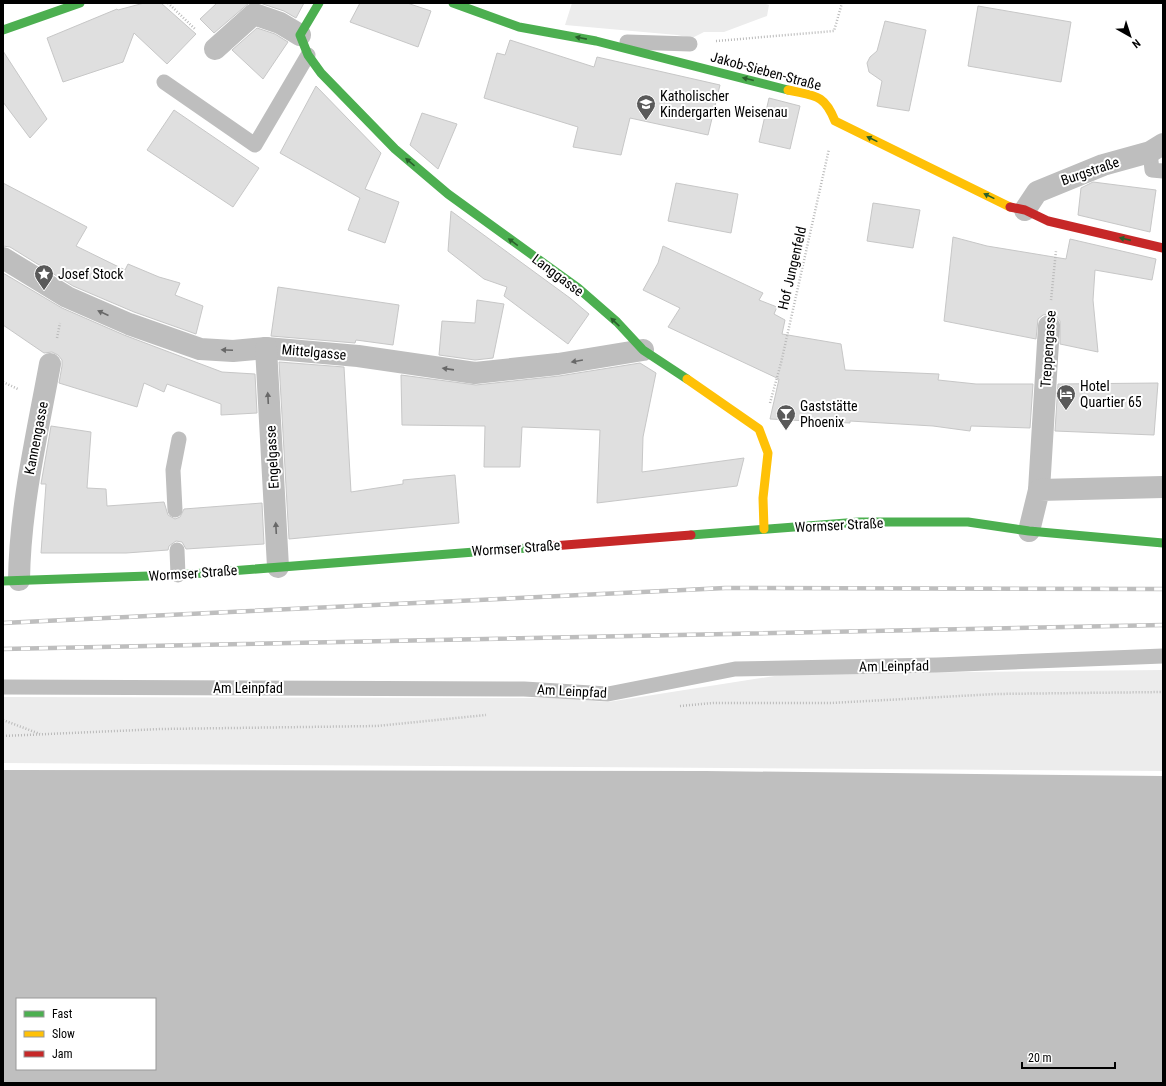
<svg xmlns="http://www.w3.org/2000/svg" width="1166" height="1086" font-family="'Roboto Condensed',sans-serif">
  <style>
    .green { fill: #ececec }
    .water { fill: #bfbfbf; fill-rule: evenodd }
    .building { fill: #dfdfdf; stroke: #c7c7c7 }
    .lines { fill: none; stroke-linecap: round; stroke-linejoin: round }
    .path { stroke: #b9b9b9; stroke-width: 2.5; stroke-dasharray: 1 2; stroke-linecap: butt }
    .lane { stroke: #bebebe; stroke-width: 15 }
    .street { stroke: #bebebe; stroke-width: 22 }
    .fast { stroke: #4caf50; stroke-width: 9 }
    .slow { stroke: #ffc107; stroke-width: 9 }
    .jam { stroke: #c62828; stroke-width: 9 }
    .rail-casing { stroke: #bebebe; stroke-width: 4.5 }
    .rail { stroke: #fff; stroke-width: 3; stroke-dasharray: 9; stroke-linecap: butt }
    .oneway { fill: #2a602c }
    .oneway2 { fill: #686868 }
    .labels { text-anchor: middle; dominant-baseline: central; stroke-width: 4; stroke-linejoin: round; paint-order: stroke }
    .street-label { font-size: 14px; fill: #000; stroke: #fff }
    .poi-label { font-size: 14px; fill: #000; stroke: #fff; text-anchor: start }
  </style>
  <rect width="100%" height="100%" fill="#fff"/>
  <g class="green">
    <path d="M572,3H763L769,5L767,16L724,32H704L692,38L677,35L565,25Z"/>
    <path d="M1163,670V771L3,763V697L550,698L608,702L787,674Z"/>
  </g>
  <path class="water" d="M3,770L705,771L1163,776V1083H3ZM17,999H155V1069H17Z"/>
  <g class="building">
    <path d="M144,3H161L196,34L167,64L134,33L123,62L63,82L47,38L117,9L118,10Z"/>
    <path d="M217,3H249L214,33L200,19Z"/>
    <path d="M260,3H304L296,18L284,11Z"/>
    <path d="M360,3H407L431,11L418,47L350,22Z"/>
    <path d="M978,6L1071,22L1061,82L968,66Z"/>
    <path d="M885,21L926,30L909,111L877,106L882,81L869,72L867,63L870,57L877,51Z"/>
    <path d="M257,28L275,34L288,42L263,79L232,50Z"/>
    <path d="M510,40L594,67L597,57L720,85L708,135L630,118L621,155L573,147L578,127L484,98L497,53L505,55Z"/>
    <path d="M3,51L47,119L30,138L3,102Z"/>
    <path d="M316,86L381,153L365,189L399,202L385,243L348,230L360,198L280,153Z"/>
    <path d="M769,98L800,106L790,149L759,142Z"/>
    <path d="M174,110L259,168L233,207L147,150Z"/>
    <path d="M422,113L457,124L438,169L410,145Z"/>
    <path d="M1093,182L1156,190L1150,232L1078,215L1081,188Z"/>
    <path d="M3,183L87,227L76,246L125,270L128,264L159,277L180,283L175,295L203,306L196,334L134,312L73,286L10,247L3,246Z"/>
    <path d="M676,183L738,194L731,233L668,221Z"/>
    <path d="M873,203L920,210L913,248L867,241Z"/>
    <path d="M451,211L570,298L589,314L568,344L504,296L507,287L484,279L448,251Z"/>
    <path d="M953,237L987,246L1066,259L1070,239L1156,259L1152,280L1095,270L1093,300L1098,352L1060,344V321L1056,316L1050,314L1043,315L1038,319L1036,339L944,321Z"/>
    <path d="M663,246L763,293L759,300L777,307L774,314L785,320L782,334L841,344L845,370L939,374L938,380L976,384H1033L1030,428L971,426L970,431L933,426L850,421V423L770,419L779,379L668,327L680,308L643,290L658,263Z"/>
    <path d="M3,273L62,308L124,335L222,372L255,374L257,413L221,415V404L167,384L164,392L144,383L137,407L59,383L62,366V360L58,355L52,352L44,353L3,325Z"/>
    <path d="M278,287L399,305L393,345L356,340L355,343L271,336Z"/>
    <path d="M477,300L504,304L493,358L475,360L439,355L442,321L475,323Z"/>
    <path d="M279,362L344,367L351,492L403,484V480L455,475L459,523L289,539Z"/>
    <path d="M640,363L656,373L643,437L642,472L744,458L737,486L597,503L600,430L522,427L520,467H484L485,426L402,425L401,375L476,385L559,376Z"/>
    <path d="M1158,383L1154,435L1055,431L1058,384Z"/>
    <path d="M51,426L91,432L87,488L106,489L107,506L164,502L168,515L175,519L180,517L184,509L262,503L264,544L186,549L182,542L176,541L169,546L168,550L126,553H41L46,484H41Z"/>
  </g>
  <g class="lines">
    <g class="path">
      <path d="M168,3L196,30"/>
      <path d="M716,41L834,31L842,3"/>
      <path d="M1051,300L1056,251"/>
      <path d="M57,338L60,323"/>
      <path d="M3,382L18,389"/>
      <path d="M770,403L781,363L829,149"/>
      <path d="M680,706L713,703H831L996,694L1163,692"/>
      <path d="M3,720L40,734"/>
      <path d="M3,736L161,729L377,726L486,715"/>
    </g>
    <g class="lane">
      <path d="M627,42L690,44"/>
      <path d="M164,82L255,145L308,55"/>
      <path d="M1150,152L1152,170L1163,171"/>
      <path d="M175,510L173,470L179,439"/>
      <path d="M177,550L178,575"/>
      <path d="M3,687L524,689L608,694L735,669L937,665L1163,656"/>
    </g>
    <g class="street">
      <path d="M215,49L254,14L280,23L300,35"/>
      <path d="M1025,210L1037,192L1103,165L1150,152L1163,144"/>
      <path d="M3,258L67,297L129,324L200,349L233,351L266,348L358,356L475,373L558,364L643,350"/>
      <path d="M266,348L278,567"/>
      <path d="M1039,490L1049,326"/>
      <path d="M1029,531L1039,490L1163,487"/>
      <path d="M19,580C20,507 37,435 50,364"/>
    </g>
    <g class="fast">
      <path d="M319,3L300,35L308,55L321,73L395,149L448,194L578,288L617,322L643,350L687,379"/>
      <path d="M453,3L519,27L596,41L788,90"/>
      <path d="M3,30L80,3"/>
      <path d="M691,535L859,522H968L1029,531L1163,543"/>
      <path d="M3,581L178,575L540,547"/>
    </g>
    <g class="slow">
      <path d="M788,90C814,96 824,93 835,121L1010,207"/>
      <path d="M687,379L759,429L768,453L763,498L764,529"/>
    </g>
    <g class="jam">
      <path d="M1010,207L1025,210L1048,221L1163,248"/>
      <path d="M540,547L691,535"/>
    </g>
    <g class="rail-casing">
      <g id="rail">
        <path d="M3,623L725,588L1163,589"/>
        <path d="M3,649L1163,625"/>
      </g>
    </g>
    <use href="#rail" class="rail"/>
  </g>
  <defs><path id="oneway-solid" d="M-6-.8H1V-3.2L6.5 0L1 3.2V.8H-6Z"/></defs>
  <g class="oneway">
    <use href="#oneway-solid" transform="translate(581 38) rotate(-169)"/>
    <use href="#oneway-solid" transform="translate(748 79) rotate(-166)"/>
    <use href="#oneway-solid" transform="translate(872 139) rotate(-154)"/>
    <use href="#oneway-solid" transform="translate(410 162) rotate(-140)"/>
    <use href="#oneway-solid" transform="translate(989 196) rotate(-154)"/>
    <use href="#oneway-solid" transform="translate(1125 239) rotate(-167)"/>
    <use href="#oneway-solid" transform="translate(513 242) rotate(-144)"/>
    <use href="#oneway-solid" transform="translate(615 322) rotate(-137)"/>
  </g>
  <g class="oneway2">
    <use href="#oneway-solid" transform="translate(103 313) rotate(-156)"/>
    <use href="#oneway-solid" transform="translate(227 350) rotate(-177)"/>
    <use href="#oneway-solid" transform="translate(577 361) rotate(170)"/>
    <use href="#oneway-solid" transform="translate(448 369) rotate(-172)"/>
    <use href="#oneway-solid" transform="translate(268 398) rotate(-93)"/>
    <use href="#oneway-solid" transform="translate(276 528) rotate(-93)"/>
  </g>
  <defs>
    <g id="school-pin" transform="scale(1)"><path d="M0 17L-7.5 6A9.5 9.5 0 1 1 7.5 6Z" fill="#595959" stroke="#fff"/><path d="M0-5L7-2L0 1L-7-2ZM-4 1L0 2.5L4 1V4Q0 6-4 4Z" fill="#fff"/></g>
    <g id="sight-pin" transform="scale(1)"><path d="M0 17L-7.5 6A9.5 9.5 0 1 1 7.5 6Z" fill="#595959" stroke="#fff"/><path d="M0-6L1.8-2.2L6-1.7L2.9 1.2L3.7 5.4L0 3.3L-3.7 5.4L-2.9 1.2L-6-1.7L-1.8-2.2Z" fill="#fff"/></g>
    <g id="hotel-pin" transform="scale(1)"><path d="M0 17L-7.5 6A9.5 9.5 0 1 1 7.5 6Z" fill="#595959" stroke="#fff"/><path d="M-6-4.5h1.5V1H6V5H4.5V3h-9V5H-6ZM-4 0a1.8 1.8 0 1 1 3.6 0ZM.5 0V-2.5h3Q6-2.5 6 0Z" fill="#fff"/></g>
    <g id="bar-pin" transform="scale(1)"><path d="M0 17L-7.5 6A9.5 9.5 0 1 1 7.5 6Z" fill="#595959" stroke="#fff"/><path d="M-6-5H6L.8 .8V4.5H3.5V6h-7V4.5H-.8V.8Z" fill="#fff"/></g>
  </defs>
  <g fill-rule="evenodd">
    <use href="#school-pin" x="646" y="104"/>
    <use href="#sight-pin" x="44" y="274"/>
    <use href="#hotel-pin" x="1066" y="394"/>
    <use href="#bar-pin" x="786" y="414"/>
  </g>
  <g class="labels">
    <g class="street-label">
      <text transform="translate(766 71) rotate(15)">Jakob-Sieben-Straße</text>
      <text transform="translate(1090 171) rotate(-19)">Burgstraße</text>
      <text transform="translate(792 268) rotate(-77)">Hof Jungenfeld</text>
      <text transform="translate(558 275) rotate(37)">Langgasse</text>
      <text transform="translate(1048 349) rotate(-86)">Treppengasse</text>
      <text transform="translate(314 352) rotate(5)">Mittelgasse</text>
      <text transform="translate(36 438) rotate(-79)">Kannengasse</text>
      <text transform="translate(272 457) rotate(-93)">Engelgasse</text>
      <text transform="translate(839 525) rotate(-3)">Wormser Straße</text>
      <text transform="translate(516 548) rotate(-4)">Wormser Straße</text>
      <text transform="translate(193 573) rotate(-4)">Wormser Straße</text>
      <text transform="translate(894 666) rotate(-1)">Am Leinpfad</text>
      <text x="248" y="688">Am Leinpfad</text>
      <text transform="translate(572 691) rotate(3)">Am Leinpfad</text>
    </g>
    <g class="poi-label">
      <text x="660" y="96">Katholischer<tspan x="660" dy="16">Kindergarten Weisenau</tspan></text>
      <text x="58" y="274">Josef Stock</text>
      <text x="1080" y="386">Hotel<tspan x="1080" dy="16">Quartier 65</tspan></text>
      <text x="800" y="406">Gaststätte<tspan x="800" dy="16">Phoenix</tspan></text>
    </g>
  </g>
  <rect width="1166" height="1086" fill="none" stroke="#000000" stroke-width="8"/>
  <rect x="16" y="998" width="140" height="72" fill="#ffffff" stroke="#999999"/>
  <rect x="24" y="1011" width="20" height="6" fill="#4caf50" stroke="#999999"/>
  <text x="52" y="1018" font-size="12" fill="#000000">Fast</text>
  <rect x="24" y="1031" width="20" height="6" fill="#ffc107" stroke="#999999"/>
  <text x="52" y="1038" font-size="12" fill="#000000">Slow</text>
  <rect x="24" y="1051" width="20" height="6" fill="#c62828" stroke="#999999"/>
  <text x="52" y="1058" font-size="12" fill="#000000">Jam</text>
  <g transform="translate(1130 36) rotate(141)" stroke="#ffffff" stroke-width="3" paint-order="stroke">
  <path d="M0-3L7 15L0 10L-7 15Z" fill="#000000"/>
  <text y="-6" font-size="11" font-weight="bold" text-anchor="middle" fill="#000000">N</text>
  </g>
  <path d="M1022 1062v6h93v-6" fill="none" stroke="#000000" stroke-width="2"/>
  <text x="1028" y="1062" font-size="12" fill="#000000" stroke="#ffffff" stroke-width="3" paint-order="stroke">20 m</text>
</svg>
